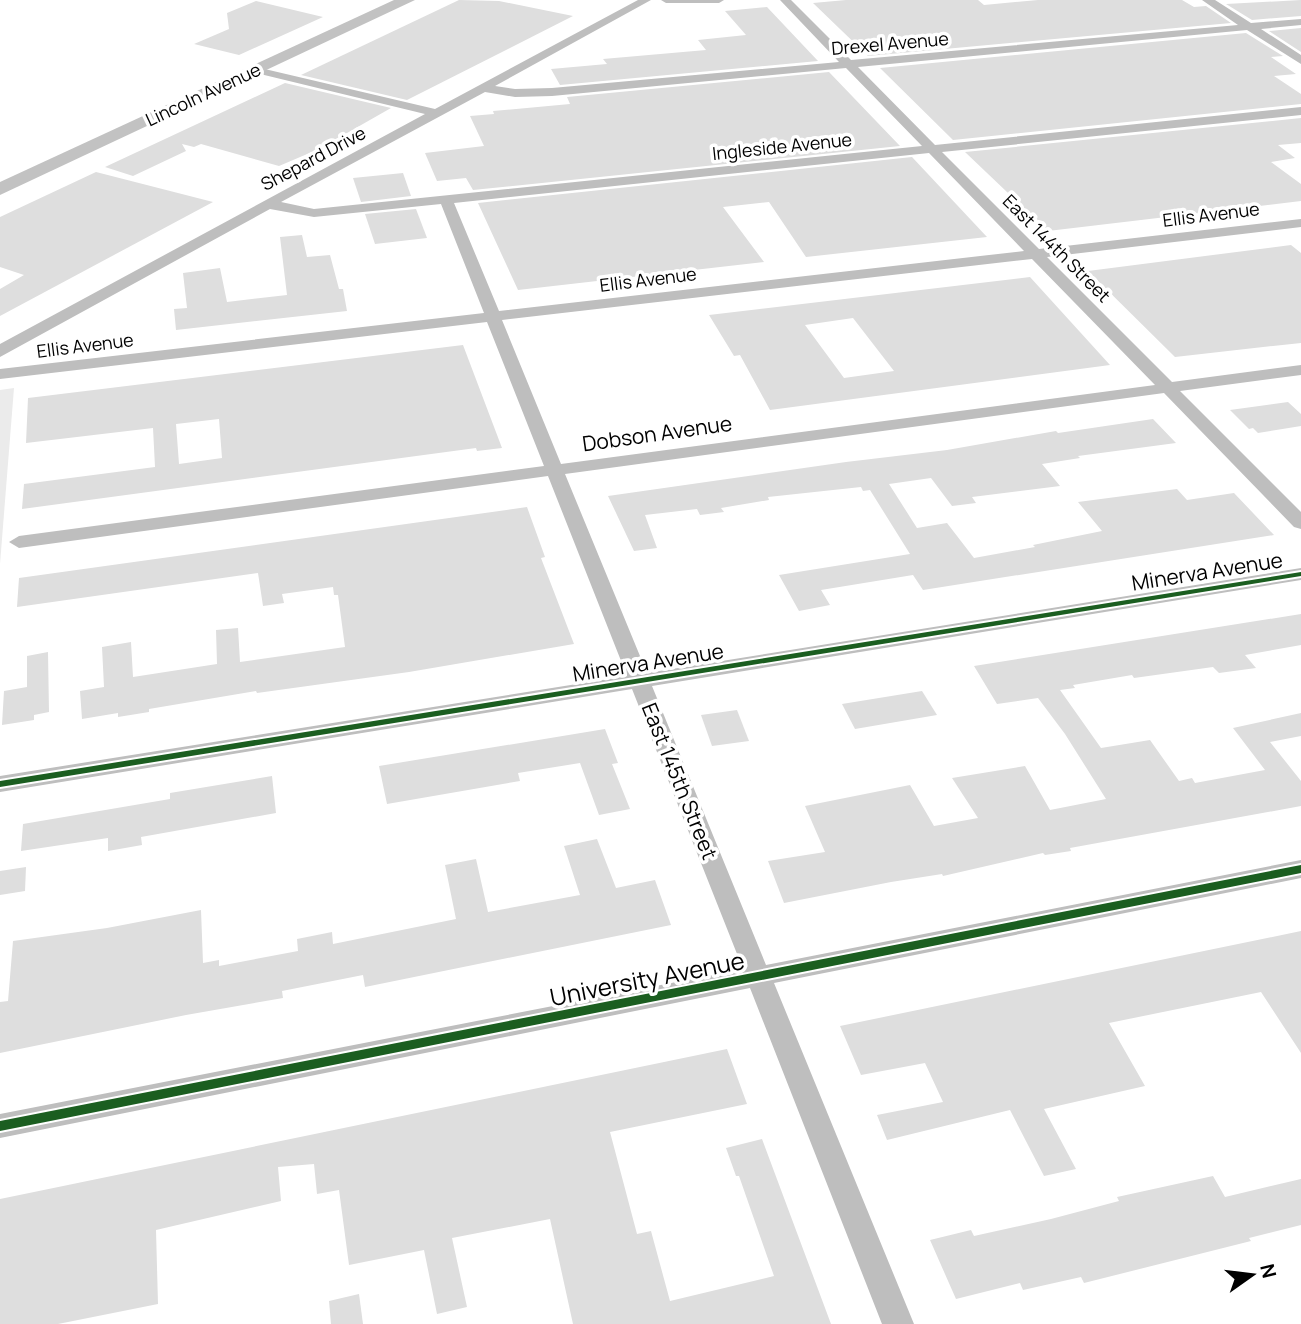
<svg xmlns="http://www.w3.org/2000/svg" width="1301" height="1324" font-family="Manrope,sans-serif">
  <style>
    .green { fill: #ebebeb }
    .building { fill: #dedede; fill-rule: evenodd }
    .lines { fill: none; stroke-linecap: round; stroke-linejoin: round }
    .street { fill: #bebebe; fill-rule: evenodd }
    .secondary { fill: #c2c2c2; fill-rule: evenodd }
    .cycleway-casing { stroke: #fff; stroke-width: 4 }
    .cycleway { fill: #1b5e20; fill-rule: evenodd }
    .labels { text-anchor: middle; dominant-baseline: central; stroke-width: 7; stroke-linejoin: round; paint-order: stroke }
    .far-street-label { font-size: 18px; fill: #000; stroke: #fff }
    .street-label { font-size: 21px; fill: #000; stroke: #fff }
    .near-street-label { font-size: 24px; fill: #000; stroke: #fff }
  </style>
  <rect width="100%" height="100%" fill="#fff"/>
  <path class="green" d="M14,388L0,564V390Z"/>
  <g class="building">
    <path d="M459,0L499,1L573,16L407,100L301,75Z"/>
    <path d="M846,0H978L984,5L1038,0H1182L1194,7L1206,6L1231,23L868,56L813,3Z"/>
    <path d="M1301,0V16L1252,20L1226,4Z"/>
    <path d="M256,1L323,17L239,55L194,44L229,29L227,13Z"/>
    <path d="M767,7L818,61L560,85L551,69L607,64L603,59L706,50L698,40L746,35L725,11Z"/>
    <path d="M1301,28V52L1269,31Z"/>
    <path d="M1246,33L1283,56L1271,57L1296,74L1274,76L1301,94V104L953,140L880,68Z"/>
    <path d="M829,72L900,146L473,190L466,178L437,181L425,153L484,146L470,116L494,114L493,111L570,104L567,97Z"/>
    <path d="M285,83L391,108L319,149L279,166L201,144L194,147L182,144L186,151L133,176L105,167Z"/>
    <path d="M1301,118V143L1278,145L1295,158L1271,162L1301,184V201L1048,231L965,152Z"/>
    <path d="M912,157L987,237L806,257L769,202L723,207L764,262L518,290L478,203Z"/>
    <path d="M96,172L213,202L0,316V289L24,275L0,267V217Z"/>
    <path d="M403,173L411,196L361,202L353,178Z"/>
    <path d="M416,209L427,238L375,244L365,214Z"/>
    <path d="M302,235L307,257L330,255L339,289H343L347,311L176,330L174,309L187,308L183,273L220,268L227,302L287,295L280,237Z"/>
    <path d="M1291,245L1301,253V343L1273,346L1175,357L1088,271Z"/>
    <path d="M1030,277L1110,365L770,410L740,355L734,356L709,315ZM853,318L894,371L844,378L805,325Z"/>
    <path d="M463,345L502,448L477,451L476,448L22,509L24,484L155,467L153,428L26,443L28,398ZM219,419L222,458L179,464L176,424Z"/>
    <path d="M1288,402L1301,414V426L1258,433L1253,428L1249,429L1230,410Z"/>
    <path d="M1153,419L1176,443L1078,456L1080,458L1042,464L1060,486L972,497L976,503L952,506L931,478L889,484L917,528L947,523L974,558L1035,547L1033,545L1102,531L1078,502L1177,489L1187,500L1234,493L1274,535L923,590L913,575L821,590L830,605L799,611L779,575L910,554L870,490L863,491L861,487L768,497L769,500L721,508L724,512L700,515L697,509L645,515L657,548L634,551L608,496L846,462L947,450L1056,431L1058,433Z"/>
    <path d="M527,507L545,557L541,558L574,644L409,672L257,693L256,691L149,709V712L118,717V713L82,719L80,691L104,687L102,647L131,642L133,677L217,664L216,630L238,628L240,662L345,647L338,595H334L333,587L282,594L284,603L263,606L258,573L17,607L19,578Z"/>
    <path d="M1301,614V645L1245,655L1256,668L1219,673L1213,667L1134,678L1132,675L1073,685L1075,688L1060,690L1101,748L1150,740L1179,781L1192,778L1195,783L1265,770L1233,728L1301,713V736L1270,742L1301,781V806L1070,848L1071,851L1045,855L1043,853L943,876L942,874L891,882L784,903L768,861L825,852L805,806L910,785L934,826L978,818L952,778L1025,766L1050,810L1106,799L1065,734L1038,698L997,704L974,666Z"/>
    <path d="M48,652L49,712L34,715V720L2,725L4,691L27,687V656Z"/>
    <path d="M922,691L937,715L855,729L842,704Z"/>
    <path d="M737,710L749,741L712,746L701,715Z"/>
    <path d="M605,729L618,763L612,764L630,809L599,815L580,763L518,773L520,781L387,804L379,766Z"/>
    <path d="M272,776L276,813L141,837L142,845L108,851V838L21,851L23,824L170,799V793Z"/>
    <path d="M597,839L616,888L655,880L671,925L365,987L363,975L282,991L283,998L186,1015L0,1053V1002L8,1001L13,941L107,928L201,910L203,963L219,960V966L298,951L297,939L332,932L333,944L456,919L445,865L476,859L488,912L580,895L564,846Z"/>
    <path d="M26,867L25,891L0,895V871Z"/>
    <path d="M1301,931V1053L1261,992L1109,1023L1145,1086L1044,1109L1076,1169L1044,1176L1010,1110L887,1140L877,1115L943,1102L925,1063L861,1075L840,1026Z"/>
    <path d="M727,1049L747,1104L610,1132L637,1234L651,1231L670,1301L774,1276L739,1176H736L726,1148L762,1139L831,1324H573L550,1219L452,1238L467,1307L437,1314L424,1250L349,1265L339,1190L317,1194L314,1164L278,1167L281,1201L156,1230L158,1304L58,1324H0V1199Z"/>
    <path d="M1213,1176L1225,1197L1301,1179V1225L1249,1238L1251,1241L1084,1283L1081,1277L1023,1290L1020,1283L956,1299L930,1240L971,1230L974,1236L1051,1219L1119,1201L1117,1197Z"/>
    <path d="M359,1294L363,1324H331L329,1301Z"/>
  </g>
  <g class="lines">
    <g class="street">
      <path d="M638,0H651L495,86L515,89L552,88L839,62L780,0H791L851,60L1238,25L1202,0H1215L1251,23L1301,19V25L1261,29L1301,55V64L1247,30L858,67L935,145L1301,107V115L942,152L1039,249L1301,219V227L1047,257L1172,382L1301,365V375L1180,391L1301,512V529L1294,527L1164,393L565,474L647,673L1301,568V580L652,686L766,965L1301,860V878L774,983L914,1324H882L750,988L0,1138V1114L743,969L632,689L0,792V776L627,676L548,476L19,548L9,542L19,536L544,466L487,322L0,379V369L484,313L441,204L314,217L270,209L0,357V344L425,114L252,72V66L435,109ZM846,68L922,146L314,209L281,202L485,92L515,97L552,96ZM929,153L1024,251L499,311L454,203ZM1032,259L1155,385L561,464L502,320Z"/>
      <path d="M661,0H724L719,3H666Z"/>
    </g>
    <path class="secondary" d="M394,0H415L0,195V182Z"/>
    <g class="cycleway-casing">
      <g id="cycleway">
        <path d="M1301,572V576L0,787V781Z"/>
        <path d="M1301,865V873L0,1131V1121Z"/>
      </g>
    </g>
    <use href="#cycleway" class="cycleway"/>
  </g>
  <g class="labels">
    <g class="far-street-label">
      <text transform="translate(890 43) rotate(-5)">Drexel Avenue</text>
      <text transform="translate(203 94) rotate(-25)">Lincoln Avenue</text>
      <text transform="translate(782 146) rotate(-6)">Ingleside Avenue</text>
      <text transform="translate(313 158) rotate(-28)">Shepard Drive</text>
      <text transform="translate(1211 214) rotate(-7)">Ellis Avenue</text>
      <text transform="translate(1057 248) rotate(45)">East 144th Street</text>
      <text transform="translate(648 279) rotate(-7)">Ellis Avenue</text>
      <text transform="translate(85 345) rotate(-7)">Ellis Avenue</text>
    </g>
    <g class="street-label">
      <text transform="translate(657 433) rotate(-8)">Dobson Avenue</text>
      <text transform="translate(1207 571) rotate(-9)">Minerva Avenue</text>
      <text transform="translate(648 662) rotate(-9)">Minerva Avenue</text>
      <text transform="translate(680 781) rotate(68)">East 145th Street</text>
    </g>
    <g class="near-street-label">
      <text transform="translate(647 978) rotate(-11)">University Avenue</text>
    </g>
  </g>
  <g transform="translate(1252 1275) rotate(76)" stroke="#ffffff" stroke-width="5" paint-order="stroke">
  <path d="M0-5L12 26L0 18L-12 26Z" fill="#000000"/>
  <text y="-10" font-size="19" font-weight="bold" text-anchor="middle" fill="#000000">N</text>
  </g>
</svg>
